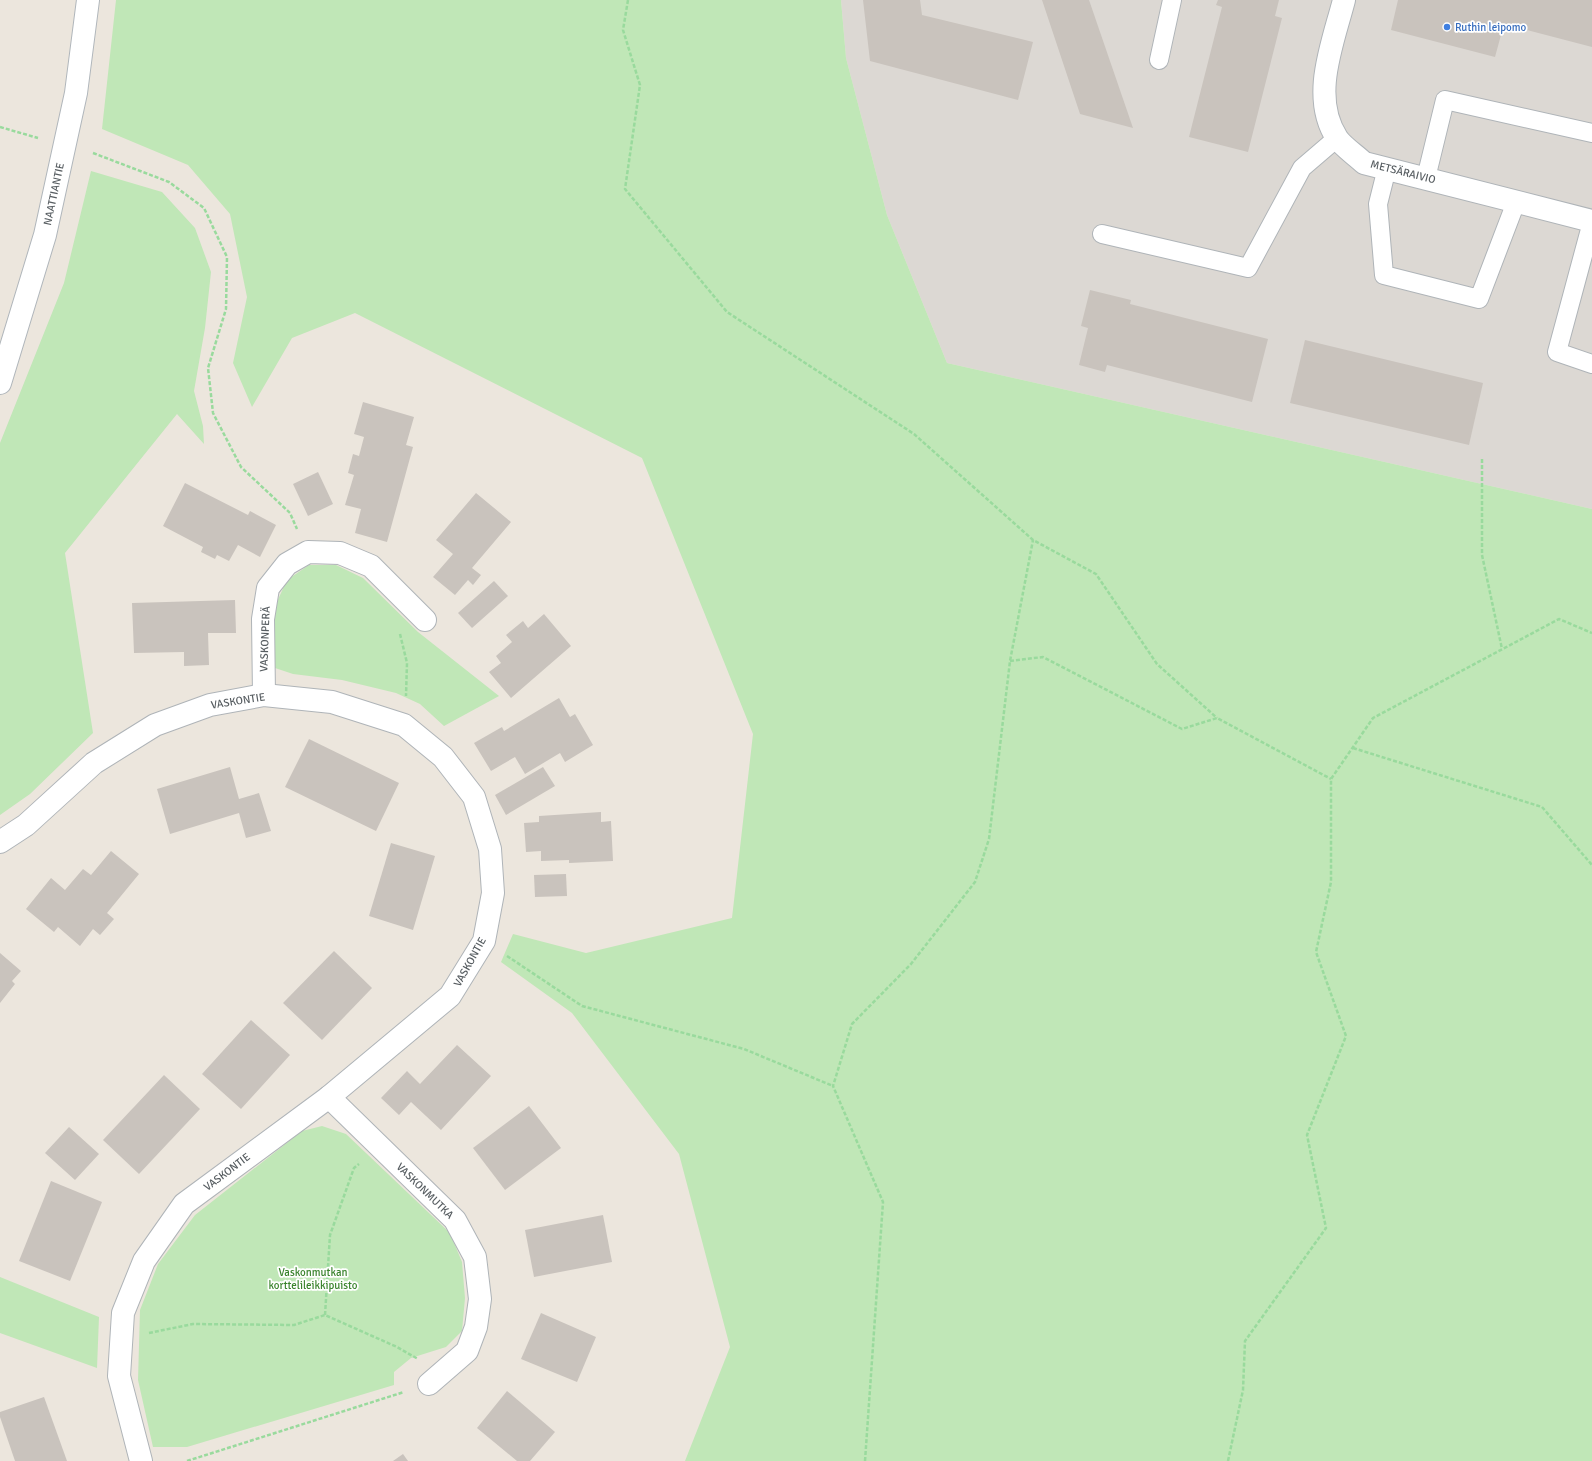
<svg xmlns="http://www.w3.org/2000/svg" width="1592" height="1461" font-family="Signika,sans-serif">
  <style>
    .industrial { fill: #dcd8d3 }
    .green { fill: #c0e7b7 }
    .building { fill: #c9c3bd }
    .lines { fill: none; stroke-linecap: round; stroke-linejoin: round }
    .lane-casing { stroke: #afb4b8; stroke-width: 20 }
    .street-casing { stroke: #afb4b8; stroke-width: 24 }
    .secondary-casing { stroke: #b0b6bb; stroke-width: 24 }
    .path { stroke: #99da9d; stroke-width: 2.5; stroke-dasharray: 4 2; stroke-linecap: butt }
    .lane { stroke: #fff; stroke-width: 18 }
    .street { stroke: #fff; stroke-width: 22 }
    .secondary { stroke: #fff; stroke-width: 22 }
    .shop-dot { fill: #3f7fe0; stroke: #fff; stroke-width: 1.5 }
    .labels { text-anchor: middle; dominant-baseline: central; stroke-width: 3.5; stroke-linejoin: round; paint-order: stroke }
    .shop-label { font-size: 11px; fill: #366cbe; stroke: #fff; text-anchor: start }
    .street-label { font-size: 11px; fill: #575d61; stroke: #fff }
    .park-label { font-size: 11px; fill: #39832c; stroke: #fff }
  </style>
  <rect width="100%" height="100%" fill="#ece6dd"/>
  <path class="industrial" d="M841,0H1592V509L947,363L887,215L846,58Z"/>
  <g class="green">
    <path d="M116,0H841L846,58L887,215L947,363L1592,509V1461H685L730,1347L679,1154L572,1013L501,962L513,934L586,953L732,918L753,734L642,458L355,313L292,338L252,407L233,363L247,297L230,214L188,165L102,129Z"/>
    <path d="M91,171L162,192L195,228L211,272L205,328L194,391L203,426L204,444L177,414L65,553L93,733L30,794L0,815V443L64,283Z"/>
    <path d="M309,565H336L363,578L418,632L499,696L444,726L420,704L396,693L342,680L293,674L275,668V606L287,580Z"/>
    <path d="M322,1126L346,1134L450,1233L462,1262L465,1298L462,1331L446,1347L411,1358L394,1372V1385L187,1447H153L138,1380L140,1310L158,1264L195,1215L302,1131Z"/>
    <path d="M0,1277L99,1317L97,1368L0,1333Z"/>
  </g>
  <g class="building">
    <path d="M863,0H920L922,15L1033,42L1018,100L870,61Z"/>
    <path d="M1042,0H1089L1133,128L1080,114Z"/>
    <path d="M1218,0H1279L1275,16L1282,18L1248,152L1189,137L1222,7L1216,5Z"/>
    <path d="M1398,0H1592V47L1504,24L1495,57L1391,30Z"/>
    <path d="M1090,290L1131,300L1130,304L1268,339L1252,402L1107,365L1105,372L1079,365L1088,328L1081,326Z"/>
    <path d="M1305,340L1483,383L1469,445L1290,403Z"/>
    <path d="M363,402L414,417L406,445L413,447L387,542L355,533L361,509L345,505L354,475L348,473L353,454L359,456L364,437L354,434Z"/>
    <path d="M318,472L333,504L308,516L293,484Z"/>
    <path d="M185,483L248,515L250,511L276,525L260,557L238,545L229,561L217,555L215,559L201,552L203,547L163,526Z"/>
    <path d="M476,493L511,522L472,568L481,575L473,585L468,580L455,595L433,577L453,554L436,540Z"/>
    <path d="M494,581L508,596L472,628L458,613Z"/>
    <path d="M235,600L236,633H208L209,665L184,666V652L134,653L132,603Z"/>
    <path d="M544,614L571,646L511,698L489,672L501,663L496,656L512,642L506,635L523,621L528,628Z"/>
    <path d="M559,698L570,717L575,714L593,745L565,762L560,753L525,774L515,757L491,771L474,743L502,727L504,731Z"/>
    <path d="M309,739L399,783L376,831L285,787Z"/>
    <path d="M230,767L239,799L259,793L271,831L246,838L239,813L170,834L157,789Z"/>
    <path d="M543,767L555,786L506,815L495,795Z"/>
    <path d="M601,812V822L611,821L613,861L569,863V860L541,861V851L526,852L524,823L539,822V816Z"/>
    <path d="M391,843L435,856L413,930L369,916Z"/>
    <path d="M111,851L139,874L107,913L114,919L100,935L93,929L80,946L58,927L54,932L26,909L51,878L65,890L83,869L91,875Z"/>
    <path d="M566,874L567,896L535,897L534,875Z"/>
    <path d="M334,951L372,988L322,1040L283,1003Z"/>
    <path d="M0,953L21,971L12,981L15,984L0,1003Z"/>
    <path d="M251,1020L290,1055L241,1109L202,1074Z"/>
    <path d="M457,1045L491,1076L441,1130L411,1102L399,1115L381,1098L407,1071L420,1084Z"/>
    <path d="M164,1075L200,1109L139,1174L103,1140Z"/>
    <path d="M529,1106L561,1148L505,1190L473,1148Z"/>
    <path d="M69,1127L99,1154L75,1180L45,1153Z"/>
    <path d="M51,1181L102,1202L70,1281L19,1261Z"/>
    <path d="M603,1215L612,1262L534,1277L525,1230Z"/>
    <path d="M541,1313L596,1337L577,1382L521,1359Z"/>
    <path d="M507,1391L555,1432L530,1461H517L477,1428Z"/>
    <path d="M44,1397L67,1461H15L0,1417V1412Z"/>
    <path d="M403,1454L408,1461H393Z"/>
  </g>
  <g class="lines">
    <g class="lane-casing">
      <g id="lane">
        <path d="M1159,60L1172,0"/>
        <path d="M1387,168L1378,204L1384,275L1479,299L1516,202"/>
        <path d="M1426,178L1445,100L1592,133"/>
        <path d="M1592,222L1557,352L1592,364"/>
        <path d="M1102,234L1248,268L1302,168L1337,138"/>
      </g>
    </g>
    <g class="street-casing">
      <g id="street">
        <path d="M1344,0C1333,43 1310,97 1337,138C1342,146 1357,156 1364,163L1592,221"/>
        <path d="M264,695L263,619L268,588L287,564L308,552L340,553L371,566L425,620"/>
        <path d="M0,842L26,825L94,763L155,725L210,705L264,695L332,702L404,725L443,757L474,797L490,849L493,893L484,941L450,996L329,1097L184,1204L144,1261L123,1313L119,1376L141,1461"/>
        <path d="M329,1097L455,1220L475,1257L480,1299L476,1327L467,1351L429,1384"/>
      </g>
    </g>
    <g class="secondary-casing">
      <path id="secondary" d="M0,383L45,235L76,93L88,0"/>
    </g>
    <g class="path">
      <path d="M628,0L623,30L640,85L625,189L727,312L914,434L1033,540L1096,574L1157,664L1217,718"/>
      <path d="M0,127L38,138"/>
      <path d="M93,153L169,182L204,208L227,257L226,309L208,368L213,413L241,467L290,513L297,529"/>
      <path d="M1482,459V555L1502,649"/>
      <path d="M400,634L407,663L406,696"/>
      <path d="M1010,661L1043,657L1182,729L1217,718L1331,779"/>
      <path d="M1353,748L1542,807L1592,865"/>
      <path d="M507,956L582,1006L744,1049L833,1086"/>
      <path d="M325,1315L330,1235L354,1168L359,1164"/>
      <path d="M149,1333L193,1324L294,1325L325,1315L397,1347L418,1359"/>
      <path d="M187,1461L404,1392"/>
      <path d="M865,1461L883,1202L833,1086L852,1024L911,964L975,882L989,839L1010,661L1033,540"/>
      <path d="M1228,1461L1243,1390L1245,1341L1326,1228L1307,1135L1346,1036L1316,952L1331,882V779L1373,718L1559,619L1592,633"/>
    </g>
    <use href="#lane" class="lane"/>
    <use href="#street" class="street"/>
    <use href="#secondary" class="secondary"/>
  </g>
  <circle class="shop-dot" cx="1447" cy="27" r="4"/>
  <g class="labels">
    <g class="shop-label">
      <text x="1455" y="27">Ruthin leipomo</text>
    </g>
    <g class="street-label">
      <text transform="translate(1403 172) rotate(14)">METSÄRAIVIO</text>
      <text transform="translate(54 194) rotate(-78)">NAATTIANTIE</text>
      <text transform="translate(265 639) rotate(-88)">VASKONPERÄ</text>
      <text transform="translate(238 701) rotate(-9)">VASKONTIE</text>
      <text transform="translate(470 962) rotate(-61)">VASKONTIE</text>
      <text transform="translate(227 1172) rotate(-37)">VASKONTIE</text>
      <text transform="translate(425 1191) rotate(44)">VASKONMUTKA</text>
    </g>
    <g class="park-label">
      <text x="313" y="1272">Vaskonmutkan<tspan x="313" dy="13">korttelileikkipuisto</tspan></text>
    </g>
  </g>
</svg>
